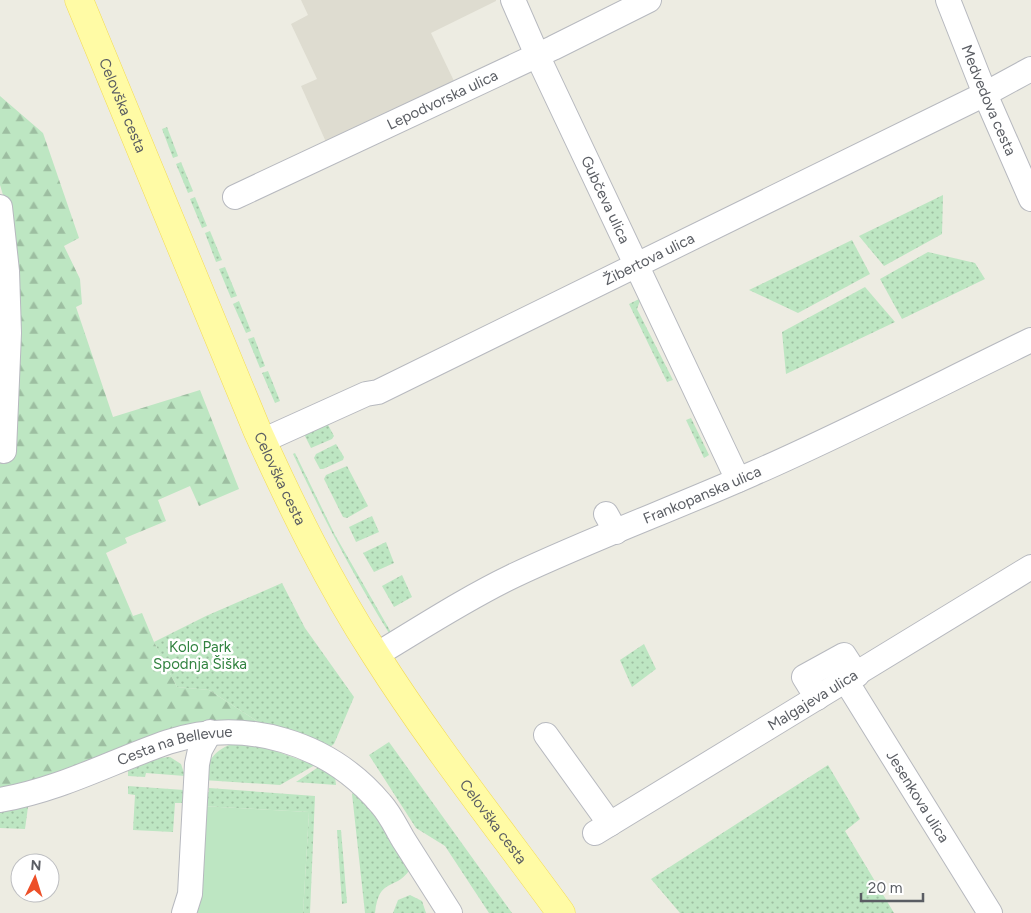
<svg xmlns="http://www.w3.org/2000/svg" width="1031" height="913" font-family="Figtree,sans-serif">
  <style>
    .education { fill: #dedcd0 }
    .green { fill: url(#green-dots) }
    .forest { fill: url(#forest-firs) }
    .pitch { fill: #bde6c2 }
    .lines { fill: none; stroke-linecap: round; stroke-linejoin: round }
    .minor-casing { stroke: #b7b9bf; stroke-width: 26 }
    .major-casing { stroke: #f4db54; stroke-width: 29 }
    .minor { stroke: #fff; stroke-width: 24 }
    .major { stroke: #fffba5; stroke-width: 28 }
    .labels { text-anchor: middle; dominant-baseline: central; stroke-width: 5; stroke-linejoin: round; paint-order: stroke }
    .street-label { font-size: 15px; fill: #5a5d63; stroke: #fff }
    .park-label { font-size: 15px; fill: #328340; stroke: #fff }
  </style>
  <defs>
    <pattern id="green-dots" width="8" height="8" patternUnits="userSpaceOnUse" patternTransform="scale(1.25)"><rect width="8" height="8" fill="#bde6c2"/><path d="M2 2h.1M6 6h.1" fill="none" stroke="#9dbea1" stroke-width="1.8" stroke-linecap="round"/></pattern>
    <pattern id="forest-firs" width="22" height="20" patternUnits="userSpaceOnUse" patternTransform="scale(1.25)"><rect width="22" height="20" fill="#bde6c2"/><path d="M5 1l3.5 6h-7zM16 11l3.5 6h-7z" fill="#9dbea1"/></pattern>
  </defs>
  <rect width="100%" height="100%" fill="#edece2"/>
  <path class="education" d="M301,0H496V1L431,33L454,81L326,142L301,86L317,79L291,24L308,15Z"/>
  <g class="green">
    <path d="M167,127L178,156L173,158L162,129Z"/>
    <path d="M181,162L193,191L188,193L176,164Z"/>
    <path d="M943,195L942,234L884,266L859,236Z"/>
    <path d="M195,197L207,226L202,228L190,199Z"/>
    <path d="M210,231L222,260L216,262L205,233Z"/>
    <path d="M852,240L870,274L798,313L749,290Z"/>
    <path d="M928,252L975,263L985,279L902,319L880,279Z"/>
    <path d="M225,267L237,296L231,298L219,269Z"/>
    <path d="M865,287L895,322L786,374L782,332Z"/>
    <path d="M641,298L637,309L673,380L667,382L629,304Z"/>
    <path d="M239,301L251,331L246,333L233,304Z"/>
    <path d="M254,337L265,366L260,368L248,339Z"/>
    <path d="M268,371L280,401L275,403L262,373Z"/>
    <path d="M691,418L709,455L704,458L686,420Z"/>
    <path d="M327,423L334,436L332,439L311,448L303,432Z"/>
    <path d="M336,444L344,457L343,460L323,469H320L314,458L316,454Z"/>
    <path d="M295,453L335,535L392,634L389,633C353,575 322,515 293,454Z"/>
    <path d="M347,466L368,506L347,518L343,517L324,479L326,475Z"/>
    <path d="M372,516L379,532L356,542L349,527Z"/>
    <path d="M386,542L394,563L374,572L363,553Z"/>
    <path d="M402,575L412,597L394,607L382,586Z"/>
    <path d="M282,583L305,628L354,697L334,744L327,749L263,725L209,690L177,687L154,642L206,616Z"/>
    <path d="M644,644L656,669L632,687L620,660Z"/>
    <path d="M389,742L512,913H489L445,846L416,828L369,755Z"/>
    <path d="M229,745H258L315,765L280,785L203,780C206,763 213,752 229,745Z"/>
    <path d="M170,757L181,764L185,776L146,773L145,777L128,776V771L159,758Z"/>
    <path d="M828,765L860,819L845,831L894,913H680L651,879Z"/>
    <path d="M320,766L335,777L336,785L296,782Z"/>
    <path d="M128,786L184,790V803H175L173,832L133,830L135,795L128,794Z"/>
    <path d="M209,788L315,796L310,913H303L309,812L202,806L203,792H209Z"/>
    <path d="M359,788L409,871C394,891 379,877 375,913H365L352,794Z"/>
    <path d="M28,807L25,829L0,828V812Z"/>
    <path d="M337,830H341L347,903L342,904Z"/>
    <path d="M410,895L422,901L426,913H393L398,900Z"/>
  </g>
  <path class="forest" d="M0,96L43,133L79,238L64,246L80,279L82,304L76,307L113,417L200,390L239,489L199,506L190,486L158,500L166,521L125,538L127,543L106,553L133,616L142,613L154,642L177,687L209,690L263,725L221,722L185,725L62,773L0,789V207L6,205L0,185Z"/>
  <path class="pitch" d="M201,806L309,812L303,913H195Z"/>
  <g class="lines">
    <g class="minor-casing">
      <g id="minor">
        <path id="s1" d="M513,0L537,55L738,480"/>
        <path id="s2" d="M948,0L985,94L1031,199"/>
        <path id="s3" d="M235,197L553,48L649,0"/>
        <path d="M0,207L7,271L9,333L4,451"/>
        <path id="s4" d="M262,441L366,394L378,392L985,94L1031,69"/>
        <path d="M606,514L616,532"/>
        <path id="s5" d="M376,655C421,628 465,599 513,576C591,539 673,509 752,474C846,433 938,385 1031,340"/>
        <path id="s6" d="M846,681L990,913"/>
        <path d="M817,698L804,677L844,655L857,675"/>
        <path d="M546,735L610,824"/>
        <path id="s7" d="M0,800C62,789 110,762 168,742C245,717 329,742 381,804C390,814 396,827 403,839C419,864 434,888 450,913"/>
        <path id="s8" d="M595,833L1031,567"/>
        <path d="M184,913L190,894L197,764L200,750L210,732"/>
      </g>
    </g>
    <g class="major-casing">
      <g id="major">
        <path id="s9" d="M79,0L257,430C292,507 329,583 375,654C432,744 499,828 561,913"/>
      </g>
    </g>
    <use href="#minor" class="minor"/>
    <use href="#major" class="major"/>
  </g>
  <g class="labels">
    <g class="street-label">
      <text stroke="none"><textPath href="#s3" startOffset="229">Lepodvorska ulica</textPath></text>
      <text stroke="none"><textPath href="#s2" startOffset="108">Medvedova cesta</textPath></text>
      <text stroke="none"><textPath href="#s9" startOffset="114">Celovška cesta</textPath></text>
      <text stroke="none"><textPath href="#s1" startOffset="220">Gubčeva ulica</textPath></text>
      <text stroke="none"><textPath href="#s4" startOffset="428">Žibertova ulica</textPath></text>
      <text stroke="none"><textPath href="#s9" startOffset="519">Celovška cesta</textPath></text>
      <text stroke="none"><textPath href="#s5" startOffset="364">Frankopanska ulica</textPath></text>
      <text stroke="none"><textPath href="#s8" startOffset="255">Malgajeva ulica</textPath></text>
      <text stroke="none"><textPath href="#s7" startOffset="184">Cesta na Bellevue</textPath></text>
      <text stroke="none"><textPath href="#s6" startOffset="136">Jesenkova ulica</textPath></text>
      <text stroke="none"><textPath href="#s9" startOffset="924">Celovška cesta</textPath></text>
    </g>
    <g class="park-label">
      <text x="200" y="647">Kolo Park<tspan x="200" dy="17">Spodnja Šiška</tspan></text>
    </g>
  </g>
  <g transform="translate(35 878) rotate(4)"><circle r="24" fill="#ffffff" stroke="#bdbec1"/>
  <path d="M0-4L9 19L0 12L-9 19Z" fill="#ed4f28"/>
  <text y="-8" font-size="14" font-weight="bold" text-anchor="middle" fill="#5a5d63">N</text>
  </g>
  <path d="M861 893v8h62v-8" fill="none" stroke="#5a5d63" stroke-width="2.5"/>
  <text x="868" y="893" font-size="15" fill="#5a5d63" stroke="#ffffff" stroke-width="4" paint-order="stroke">20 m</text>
</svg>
